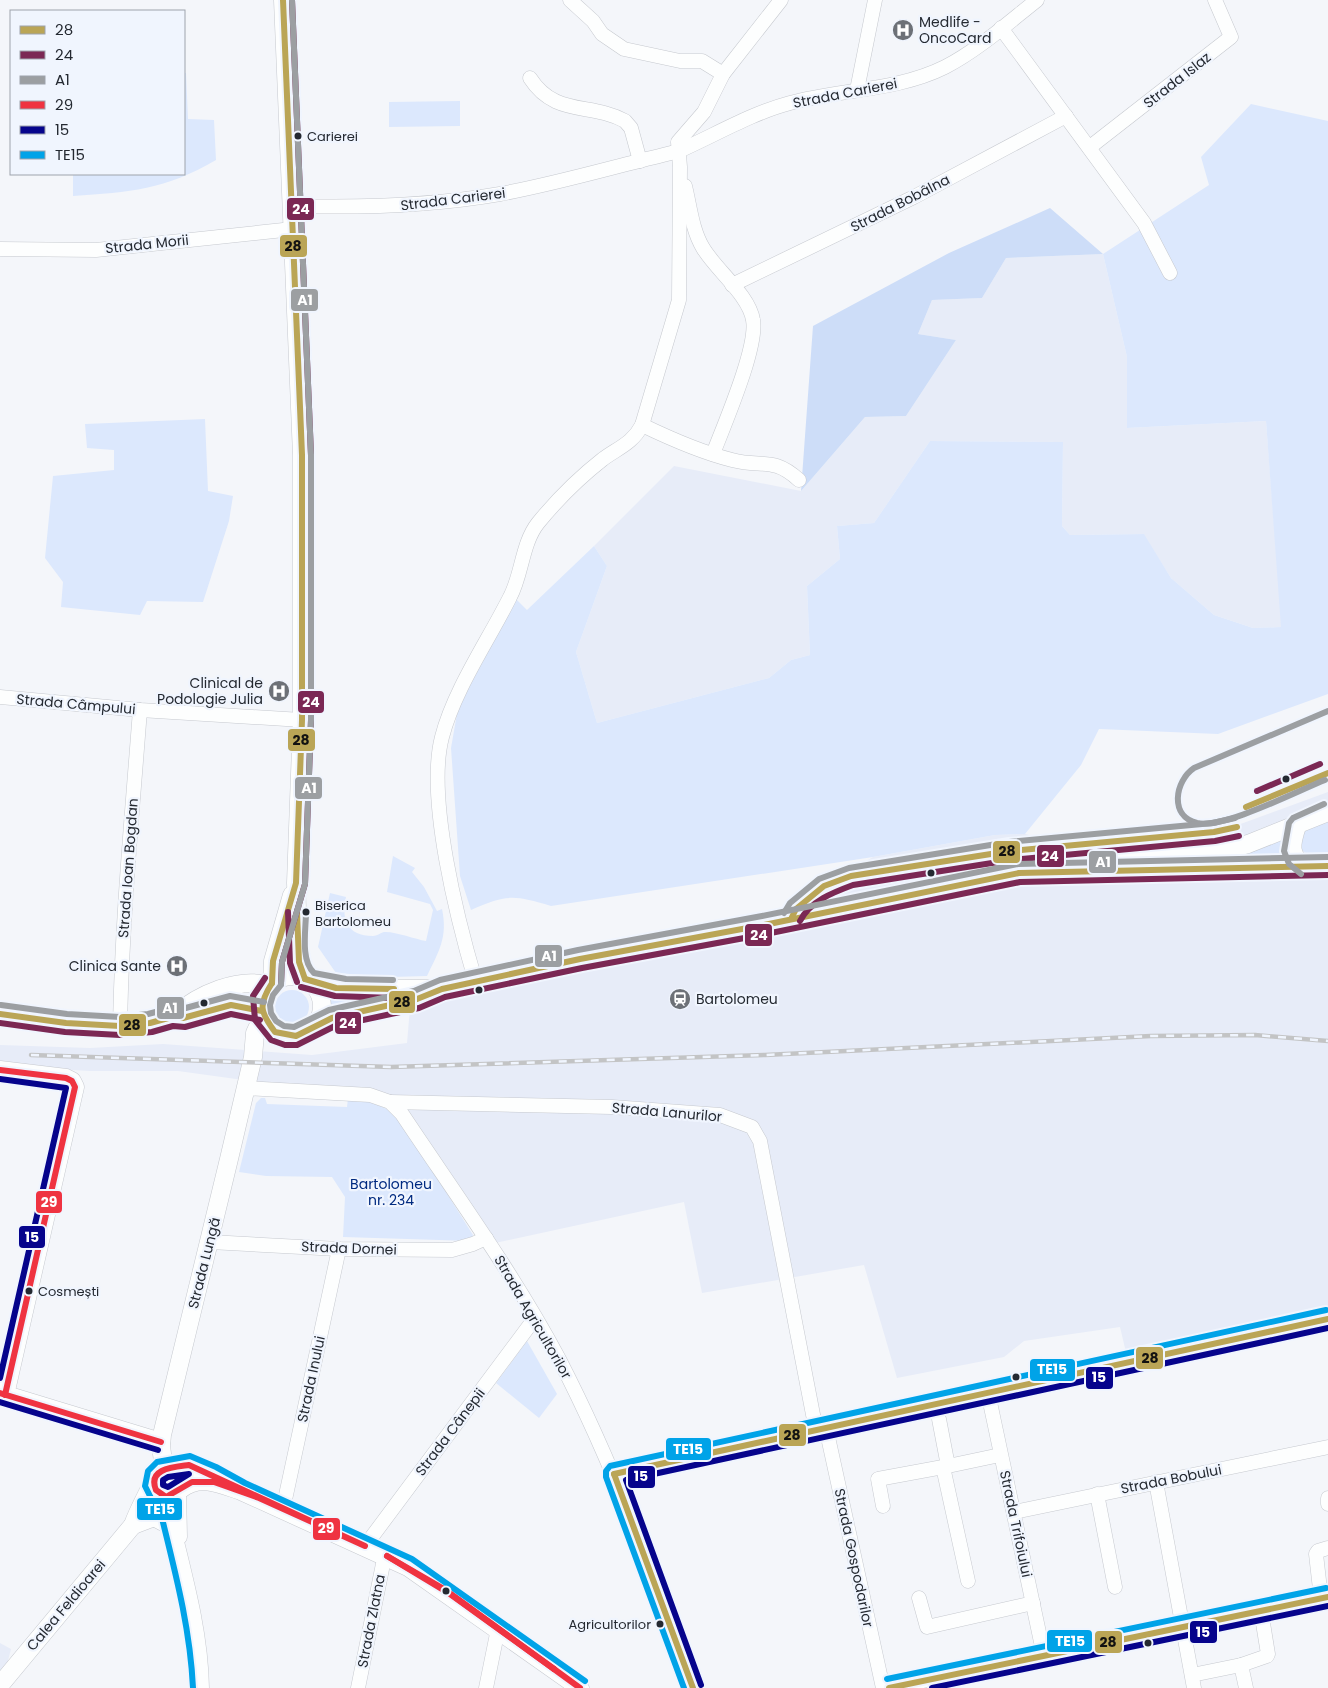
<svg xmlns="http://www.w3.org/2000/svg" width="1328" height="1688" font-family="Poppins,sans-serif">
  <style>
    .built { fill: #e7ecf8 }
    .green { fill: #dce8fd }
    .forest { fill: #cdddf8 }
    .lines { fill: none; stroke-linecap: round; stroke-linejoin: round }
    .minor-casing { stroke: #c6c9cf; stroke-width: 15 }
    .major-casing { stroke: #c6c9cf; stroke-width: 19 }
    .minor { stroke: #fdfefe; stroke-width: 14 }
    .major { stroke: #fdfefe; stroke-width: 18 }
    .rail-casing { stroke: #c3c4c5; stroke-width: 4.5 }
    .rail { stroke: #f0f5fe; stroke-width: 2.5; stroke-dasharray: 8; stroke-linecap: butt }
    .bus-1-casing { stroke: #f0f5fe; stroke-width: 10 }
    .bus-2-casing { stroke: #f0f5fe; stroke-width: 10 }
    .bus-3-casing { stroke: #f0f5fe; stroke-width: 10 }
    .bus-4-casing { stroke: #f0f5fe; stroke-width: 10 }
    .bus-5-casing { stroke: #f0f5fe; stroke-width: 10 }
    .bus-6-casing { stroke: #f0f5fe; stroke-width: 10 }
    .bus-1 { stroke: #baa556; stroke-width: 6 }
    .bus-2 { stroke: #7b2854; stroke-width: 6 }
    .bus-3 { stroke: #9c9fa2; stroke-width: 6 }
    .bus-4 { stroke: #ef3341; stroke-width: 6 }
    .bus-5 { stroke: #06048c; stroke-width: 6 }
    .bus-6 { stroke: #00a3e8; stroke-width: 6 }
    .bus-dot { fill: #242931; stroke: #f0f5fe; stroke-width: 2 }
    .labels { text-anchor: middle; dominant-baseline: central; stroke-width: 4.5; stroke-linejoin: round; paint-order: stroke }
    .bus-label { font-size: 13px; fill: #242931; stroke: #f0f5fe; text-anchor: start }
    .poi-label { font-size: 14px; fill: #242931; stroke: #f0f5fe; text-anchor: start }
    .street-label { font-size: 14px; fill: #242931; stroke: #f0f5fe }
    .park-label { font-size: 14px; fill: #002a80; stroke: #f0f5fe }
    .line-badge { stroke: #f0f5fe; stroke-width: 2 }
    .badge-label { font-size: 14px; text-anchor: middle; font-weight: bold; fill: #fff }
    .pale-badge-label { font-size: 14px; text-anchor: middle; font-weight: bold; fill: #111 }
  </style>
  <rect width="100%" height="100%" fill="#f4f6fa"/>
  <g class="built">
    <path d="M1103,254L1127,357V428L1266,421L1282,627L1253,628L1214,615L1171,578L1143,534L1070,535L1062,526L1063,442L930,441L874,523L837,526L840,559L807,586L810,655L791,660L769,678L597,723L576,652L607,566L594,546L674,466L801,491L865,417L906,416L956,340L918,334L932,300L982,298L1006,258Z"/>
    <path d="M1328,792V1319L1128,1361L1120,1327L1024,1341L1004,1357L897,1378L864,1265L702,1293L684,1202L495,1243L402,1102L178,1071H90L0,1066V1045L90,1048L163,1044L312,1055L407,1043L412,985L774,917L873,857L995,835L1025,834L1053,841L1216,833Z"/>
    <path d="M0,1643L11,1649L1,1688H0Z"/>
  </g>
  <g class="green">
    <path d="M184,73H186L188,119L214,120L216,160C165,190 130,192 73,196V174H184Z"/>
    <path d="M460,101V126L389,127V102Z"/>
    <path d="M1251,104L1328,121V694L1218,734L1099,729L1081,765L1025,834L995,835L873,857L551,906C514,895 506,894 471,910L460,876L451,748L458,708L516,599L527,610L594,546L607,566L576,652L597,723L769,678L791,660L810,655L807,586L840,559L837,526L874,523L930,441L1063,442L1062,526L1070,535L1144,534L1171,578L1214,615L1253,628L1281,627L1266,421L1127,428V357L1103,254L1209,185L1201,157Z"/>
    <path d="M205,419L208,491L233,496L229,521L203,602L147,601L140,615L61,607L63,582L45,558L53,476L114,470V450L87,448L85,424Z"/>
    <path d="M1328,818V855L1310,856L1301,849L1299,834L1303,829Z"/>
    <path d="M1284,835V850L1287,858L1239,860L1238,854Z"/>
    <path d="M393,856L415,868L412,872L424,887L437,911L442,909C448,937 439,951 427,976L391,977L336,973L318,947L330,893L346,897C341,919 347,936 373,936C377,936 380,933 384,932C394,931 415,939 426,941L433,910L430,904L387,892Z"/>
    <circle cx="292" cy="1007" r="17"/>
    <path d="M325,991L390,997L356,1000L329,1007Z"/>
    <path d="M261,1098H265L267,1104L347,1107L348,1098L374,1103L393,1112L429,1165L473,1235L471,1241L343,1237L345,1197L332,1177L266,1176L239,1172L256,1103Z"/>
    <path d="M527,1341L557,1394L539,1418L496,1383Z"/>
  </g>
  <path class="forest" d="M1050,208L1103,254L1006,258L982,298L932,300L918,334L956,340L906,416L865,417L801,491L813,326L949,253Z"/>
  <g class="lines">
    <g class="minor-casing">
      <g id="minor">
        <path d="M570,0L593,21L602,34L624,49L680,61H702L723,74"/>
        <path d="M1001,28L1144,223L1170,273"/>
        <path d="M530,78C555,117 590,102 625,121L631,128L640,161"/>
        <path d="M857,90L875,0"/>
        <path d="M1090,147L1231,37L1215,0"/>
        <path d="M685,186C690,206 692,230 703,248C716,270 749,295 753,320C758,347 724,425 713,454"/>
        <path d="M292,206C363,208 431,206 500,194C555,184 609,168 663,155L679,151C715,135 752,113 790,103C841,89 897,91 945,67C978,50 1008,23 1037,0"/>
        <path d="M0,249L96,250L293,229"/>
        <path d="M732,285L914,197L1066,116"/>
        <path d="M642,425C671,439 700,452 732,460C762,468 773,456 799,480"/>
        <path d="M0,697L140,710L302,720"/>
        <path d="M476,983C458,922 426,798 442,737C454,690 488,641 510,597C522,575 522,543 538,523C556,501 580,477 603,459C618,448 633,443 642,425L679,300L680,167L678,142L704,112L723,74L781,0"/>
        <path d="M120,1026C122,920 132,815 140,710"/>
        <path d="M245,1088L370,1095L390,1102L402,1114C456,1195 513,1273 559,1359C614,1465 654,1576 693,1688"/>
        <path d="M390,1102L612,1107L720,1115L752,1127L760,1141L816,1430"/>
        <path d="M210,1242L339,1249L452,1250L473,1244L486,1238"/>
        <path d="M988,1393L1044,1656"/>
        <path d="M939,1419L948,1466L1000,1455"/>
        <path d="M826,1428L883,1688"/>
        <path d="M948,1466L943,1467L968,1581"/>
        <path d="M614,1474L1328,1319"/>
        <path d="M1156,1482L1194,1688"/>
        <path d="M179,1491L180,1537"/>
        <path d="M1097,1494L1115,1587"/>
        <path d="M166,1496C180,1559 201,1623 202,1688"/>
        <path d="M1328,1498V1504"/>
        <path d="M883,1506L878,1479L943,1467"/>
        <path d="M283,1509L339,1249"/>
        <path d="M1014,1512L1328,1447"/>
        <path d="M365,1546L535,1318"/>
        <path d="M919,1598L927,1627L1033,1603"/>
        <path d="M1321,1598L1316,1554L1318,1551L1328,1548"/>
        <path d="M1192,1675L1241,1665"/>
        <path d="M358,1688L385,1554"/>
        <path d="M486,1688L498,1629"/>
        <path d="M889,1688L1328,1597"/>
        <path d="M1246,1688L1241,1665L1267,1656L1268,1654L1261,1611"/>
      </g>
    </g>
    <g class="major-casing">
      <g id="major">
        <path d="M283,0L302,455V720L296,883L299,962L305,979"/>
        <path d="M1297,826C1291,844 1288,856 1306,867"/>
        <path d="M1044,867L1077,857L1104,854L1218,852L1248,844L1328,812"/>
        <circle cx="292" cy="1006" r="30"/>
        <path d="M311,982L347,988L430,989"/>
        <path d="M272,983L273,961L292,895"/>
        <path d="M0,1014L66,1023L120,1026L150,1023L172,1017L183,1018L231,1005L262,1011"/>
        <path d="M175,1015C198,995 239,976 269,986"/>
        <path d="M312,1029L343,1015L417,999L442,989L580,959L764,925L1019,873L1328,866"/>
        <path d="M0,1070L66,1078L72,1081L75,1087L5,1395"/>
        <path d="M0,1393L161,1442"/>
        <path d="M169,1468L189,1465L219,1478"/>
        <path d="M164,1469L161,1446L162,1435L229,1159L253,1057L255,1033L263,1016"/>
        <path d="M181,1489C200,1474 220,1484 241,1491L408,1567L580,1688"/>
        <path d="M133,1525L154,1517L173,1527"/>
        <path d="M0,1685L133,1525C139,1508 149,1492 156,1475C161,1468 168,1467 176,1470C184,1478 184,1487 175,1495L164,1496L156,1490L154,1479"/>
      </g>
    </g>
    <use href="#minor" class="minor"/>
    <use href="#major" class="major"/>
    <g class="rail-casing">
      <path id="rail" d="M31,1055L391,1067L765,1055L1151,1036L1255,1035L1328,1041"/>
    </g>
    <use href="#rail" class="rail"/>
    <g class="bus-1-casing">
      <g id="bus-1">
        <path d="M1246,807L1328,773"/>
        <path d="M297,912L299,962L305,979"/>
        <path d="M792,917L796,909L824,886L851,876L1010,851L1214,832L1237,827"/>
        <path d="M305,979L336,988L394,989"/>
        <path d="M272,983C258,1005 260,1012 275,1032L296,1036L332,1018L417,999L442,989L580,959L764,925L1019,873L1328,866"/>
        <path d="M272,983L273,961L296,883L302,720V455L283,0"/>
        <path d="M0,1014L66,1023L120,1026L150,1023L172,1017L183,1018L231,1005L262,1011"/>
        <path d="M614,1474L1328,1319"/>
        <path d="M614,1474L693,1688"/>
        <path d="M889,1688L1328,1597"/>
      </g>
    </g>
    <g class="bus-2-casing">
      <g id="bus-2">
        <path d="M1257,791L1320,764"/>
        <path d="M288,912L290,963L297,982"/>
        <path d="M800,921C810,901 834,892 853,885L1011,860L1215,841L1239,836"/>
        <path d="M265,978L253,996L255,1020L271,1040L285,1045H297L335,1026L419,1008L445,997L582,968L766,934L1020,882L1328,875"/>
        <path d="M281,983L282,962L305,884L311,720V455L292,0"/>
        <path d="M301,987L335,996L394,998"/>
        <path d="M0,1023L65,1032L120,1035L152,1032L173,1026L185,1027L231,1014L260,1020"/>
      </g>
    </g>
    <g class="bus-3-casing">
      <g id="bus-3">
        <path d="M292,0L311,455V720L305,884L282,962L281,985L273,995L270,1005L271,1013L276,1021L284,1026L294,1027L329,1010L414,991L440,980L578,950L762,916L1018,864L1328,857"/>
        <path d="M1325,780C1297,791 1224,829 1197,823C1169,816 1175,781 1194,768L1328,711"/>
        <path d="M1301,874L1289,864L1284,851L1289,823L1293,818L1324,804"/>
        <path d="M306,912C306,929 300,960 314,973L346,979L393,980"/>
        <path d="M784,913L790,903L819,879L849,868L1009,842L1213,823L1235,818"/>
        <path d="M1,1005L67,1014L120,1017L148,1014L171,1008L182,1009L230,996L264,1002"/>
      </g>
    </g>
    <g class="bus-4-casing">
      <g id="bus-4">
        <path d="M0,1070L66,1078L72,1081L75,1087L5,1395"/>
        <path d="M0,1393L161,1442"/>
        <path d="M189,1465L365,1546L259,1498L214,1482H192L166,1497L156,1490C147,1468 175,1467 189,1465Z"/>
        <path d="M387,1556L444,1589L554,1669"/>
        <path d="M387,1556L450,1594L554,1669"/>
        <path d="M554,1669L580,1688L558,1672Z"/>
      </g>
    </g>
    <g class="bus-5-casing">
      <g id="bus-5">
        <path d="M0,1079L66,1088L0,1378"/>
        <path d="M0,1402L158,1450"/>
        <path d="M189,1474L168,1487L163,1485V1480L168,1477Z"/>
        <path d="M701,1685L626,1480L1328,1328"/>
        <path d="M932,1688L1328,1606"/>
      </g>
    </g>
    <g class="bus-6-casing">
      <g id="bus-6">
        <path d="M887,1679L1326,1588"/>
        <path d="M193,1688C190,1624 173,1564 158,1502L151,1498L145,1486L148,1471L157,1462L190,1456L216,1467L245,1483L412,1559L585,1681"/>
        <path d="M684,1688L606,1477V1471L610,1466L1326,1310"/>
      </g>
    </g>
    <use href="#bus-1" class="bus-1"/>
    <use href="#bus-2" class="bus-2"/>
    <use href="#bus-3" class="bus-3"/>
    <use href="#bus-4" class="bus-4"/>
    <use href="#bus-5" class="bus-5"/>
    <use href="#bus-6" class="bus-6"/>
  </g>
  <defs>
    <g id="hospital-disc" transform="scale(1.125)"><circle r="9.5" fill="#6d7177" stroke="#f0f5fe"/><path d="M-5-5h3v3.5h4V-5h3V5h-3V1.5h-4V5h-3Z" fill="#fff"/></g>
    <g id="station-disc" transform="scale(1.125)"><circle r="9.5" fill="#6d7177" stroke="#f0f5fe"/><path d="M-3-6H3Q5-6 5-4V2Q5 4 3 4L4.5 6H3L1.5 4h-3L-3 6H-4.5L-3 4Q-5 4-5 2V-4Q-5-6-3-6ZM-3.5-4v3h7v-3ZM-3.5 1v1.5H-2V1ZM2 1v1.5H3.5V1Z" fill="#fff"/></g>
  </defs>
  <g fill-rule="evenodd">
    <use href="#hospital-disc" x="903" y="30"/>
    <use href="#hospital-disc" x="279" y="691"/>
    <use href="#hospital-disc" x="177" y="966"/>
    <use href="#station-disc" x="680" y="999"/>
  </g>
  <g class="bus-dot">
    <circle cx="298" cy="136" r="4.5"/>
    <circle cx="1286" cy="779" r="4.5"/>
    <circle cx="931" cy="873" r="4.5"/>
    <circle cx="306" cy="912" r="4.5"/>
    <circle cx="479" cy="990" r="4.5"/>
    <circle cx="204" cy="1003" r="4.5"/>
    <circle cx="29" cy="1291" r="4.5"/>
    <circle cx="1016" cy="1377" r="4.5"/>
    <circle cx="446" cy="1591" r="4.5"/>
    <circle cx="660" cy="1624" r="4.5"/>
    <circle cx="1148" cy="1643" r="4.5"/>
  </g>
  <g class="labels">
    <g class="bus-label">
      <text x="307" y="136">Carierei</text>
      <text x="315" y="905">Biserica<tspan x="315" dy="16">Bartolomeu</tspan></text>
      <text x="38" y="1291">Cosmești</text>
      <text x="651" y="1624" text-anchor="end">Agricultorilor</text>
    </g>
    <g class="poi-label">
      <text x="919" y="22">Medlife -<tspan x="919" dy="16">OncoCard</tspan></text>
      <text x="263" y="683" text-anchor="end">Clinical de<tspan x="263" dy="16">Podologie Julia</tspan></text>
      <text x="161" y="966" text-anchor="end">Clinica Sante</text>
      <text x="696" y="999">Bartolomeu</text>
    </g>
    <g class="street-label">
      <text transform="translate(1177 80) rotate(-38)">Strada Islaz</text>
      <text transform="translate(845 93) rotate(-11)">Strada Carierei</text>
      <text transform="translate(453 199) rotate(-7)">Strada Carierei</text>
      <text transform="translate(900 203) rotate(-27)">Strada Bobâlna</text>
      <text transform="translate(147 244) rotate(-6)">Strada Morii</text>
      <text transform="translate(76 704) rotate(5)">Strada Câmpului</text>
      <text transform="translate(128 868) rotate(-86)">Strada Ioan Bogdan</text>
      <text transform="translate(667 1112) rotate(5)">Strada Lanurilor</text>
      <text transform="translate(349 1248) rotate(2)">Strada Dornei</text>
      <text transform="translate(204 1263) rotate(-76)">Strada Lungă</text>
      <text transform="translate(533 1317) rotate(60)">Strada Agricultorilor</text>
      <text transform="translate(311 1379) rotate(-78)">Strada Inului</text>
      <text transform="translate(450 1432) rotate(-53)">Strada Cânepii</text>
      <text transform="translate(1171 1479) rotate(-11)">Strada Bobului</text>
      <text transform="translate(1016 1524) rotate(78)">Strada Trifoiului</text>
      <text transform="translate(854 1558) rotate(78)">Strada Gospodarilor</text>
      <text transform="translate(66 1605) rotate(-50)">Calea Feldioarei</text>
      <text transform="translate(371 1621) rotate(-79)">Strada Zlatna</text>
    </g>
    <g class="park-label">
      <text x="391" y="1184">Bartolomeu<tspan x="391" dy="16">nr. 234</tspan></text>
    </g>
  </g>
  <g class="line-badge">
    <rect x="286" y="197" width="29" height="24" rx="5" fill="#7b2854"/>
    <rect x="279" y="234" width="29" height="24" rx="5" fill="#baa556"/>
    <rect x="290" y="288" width="29" height="24" rx="5" fill="#9c9fa2"/>
    <rect x="297" y="690" width="28" height="24" rx="5" fill="#7b2854"/>
    <rect x="287" y="728" width="29" height="24" rx="5" fill="#baa556"/>
    <rect x="294" y="776" width="29" height="24" rx="5" fill="#9c9fa2"/>
    <rect x="992" y="840" width="29" height="24" rx="5" fill="#baa556"/>
    <rect x="1036" y="844" width="29" height="24" rx="5" fill="#7b2854"/>
    <rect x="1088" y="850" width="29" height="24" rx="5" fill="#9c9fa2"/>
    <rect x="744" y="923" width="29" height="24" rx="5" fill="#7b2854"/>
    <rect x="534" y="944" width="29" height="24" rx="5" fill="#9c9fa2"/>
    <rect x="388" y="990" width="28" height="24" rx="5" fill="#baa556"/>
    <rect x="156" y="996" width="29" height="24" rx="5" fill="#9c9fa2"/>
    <rect x="334" y="1011" width="28" height="24" rx="5" fill="#7b2854"/>
    <rect x="118" y="1013" width="29" height="24" rx="5" fill="#baa556"/>
    <rect x="35" y="1190" width="28" height="24" rx="5" fill="#ef3341"/>
    <rect x="18" y="1225" width="28" height="24" rx="5" fill="#06048c"/>
    <rect x="1135" y="1346" width="29" height="24" rx="5" fill="#baa556"/>
    <rect x="1029" y="1358" width="47" height="24" rx="5" fill="#00a3e8"/>
    <rect x="1085" y="1366" width="29" height="24" rx="5" fill="#06048c"/>
    <rect x="778" y="1423" width="29" height="24" rx="5" fill="#baa556"/>
    <rect x="665" y="1437" width="47" height="24" rx="5" fill="#00a3e8"/>
    <rect x="627" y="1465" width="29" height="24" rx="5" fill="#06048c"/>
    <rect x="136" y="1497" width="47" height="24" rx="5" fill="#00a3e8"/>
    <rect x="312" y="1517" width="29" height="24" rx="5" fill="#ef3341"/>
    <rect x="1189" y="1620" width="29" height="24" rx="5" fill="#06048c"/>
    <rect x="1046" y="1629" width="47" height="24" rx="5" fill="#00a3e8"/>
    <rect x="1094" y="1630" width="29" height="24" rx="5" fill="#baa556"/>
  </g>
  <g class="badge-label">
    <text x="301" y="214">24</text>
    <text x="305" y="305">A1</text>
    <text x="311" y="707">24</text>
    <text x="309" y="793">A1</text>
    <text x="1050" y="861">24</text>
    <text x="1103" y="867">A1</text>
    <text x="759" y="940">24</text>
    <text x="549" y="961">A1</text>
    <text x="170" y="1013">A1</text>
    <text x="348" y="1028">24</text>
    <text x="49" y="1207">29</text>
    <text x="32" y="1242">15</text>
    <text x="1052" y="1374">TE15</text>
    <text x="1099" y="1382">15</text>
    <text x="688" y="1454">TE15</text>
    <text x="641" y="1481">15</text>
    <text x="160" y="1514">TE15</text>
    <text x="326" y="1533">29</text>
    <text x="1203" y="1637">15</text>
    <text x="1070" y="1646">TE15</text>
  </g>
  <g class="pale-badge-label">
    <text x="293" y="251">28</text>
    <text x="301" y="745">28</text>
    <text x="1007" y="856">28</text>
    <text x="402" y="1007">28</text>
    <text x="132" y="1030">28</text>
    <text x="1150" y="1363">28</text>
    <text x="792" y="1440">28</text>
    <text x="1108" y="1647">28</text>
  </g>
  <rect x="10" y="10" width="175" height="165" fill="#f0f5fe" stroke="#9ea3ac"/>
  <rect x="20" y="26" width="25" height="8" fill="#baa556" stroke="#9ea3ac"/>
  <text x="55" y="35" font-size="15" fill="#242931">28</text>
  <rect x="20" y="51" width="25" height="8" fill="#7b2854" stroke="#9ea3ac"/>
  <text x="55" y="60" font-size="15" fill="#242931">24</text>
  <rect x="20" y="76" width="25" height="8" fill="#9c9fa2" stroke="#9ea3ac"/>
  <text x="55" y="85" font-size="15" fill="#242931">A1</text>
  <rect x="20" y="101" width="25" height="8" fill="#ef3341" stroke="#9ea3ac"/>
  <text x="55" y="110" font-size="15" fill="#242931">29</text>
  <rect x="20" y="126" width="25" height="8" fill="#06048c" stroke="#9ea3ac"/>
  <text x="55" y="135" font-size="15" fill="#242931">15</text>
  <rect x="20" y="151" width="25" height="8" fill="#00a3e8" stroke="#9ea3ac"/>
  <text x="55" y="160" font-size="15" fill="#242931">TE15</text>
</svg>
